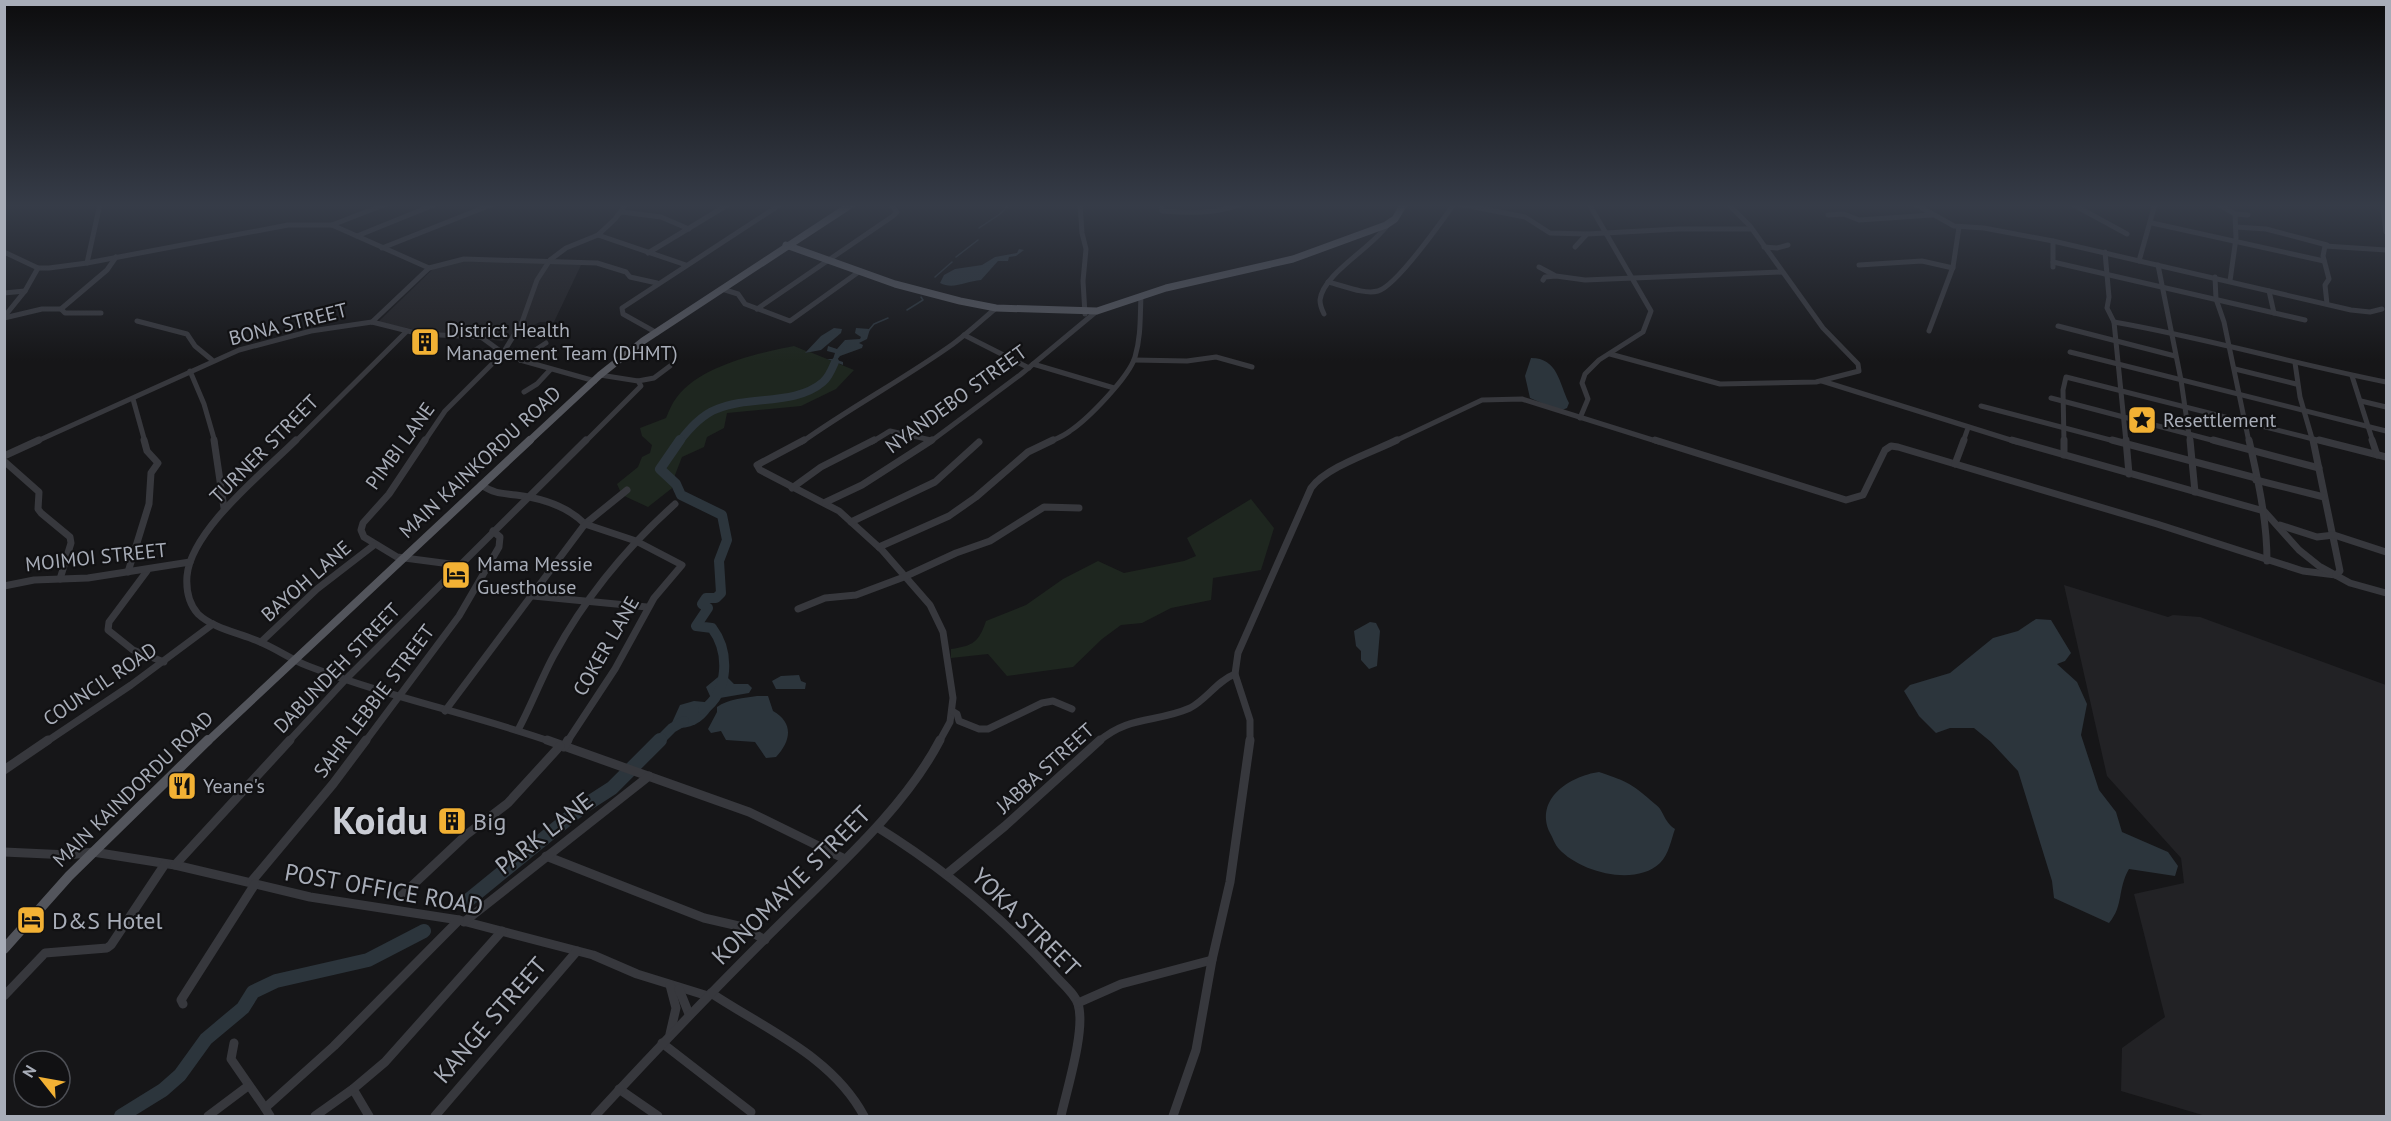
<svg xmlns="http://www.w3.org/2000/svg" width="2391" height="1121" font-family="'PT Sans',sans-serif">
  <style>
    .built { fill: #222225 }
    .green { fill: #1e261f }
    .water { fill: #2c353c }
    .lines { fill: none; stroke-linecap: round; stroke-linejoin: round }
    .stream { stroke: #2c353c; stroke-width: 1.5 }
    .river-far2 { stroke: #2c353c; stroke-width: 8 }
    .river-far1 { stroke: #2c353c; stroke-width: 10 }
    .river { stroke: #2c353c; stroke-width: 14 }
    .minor-far2 { stroke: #37383d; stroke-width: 5 }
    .minor-far1 { stroke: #37383d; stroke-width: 7 }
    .minor { stroke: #37383d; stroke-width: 9 }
    .major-far2 { stroke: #53555c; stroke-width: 7 }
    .major-far1 { stroke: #53555c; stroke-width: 8 }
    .major { stroke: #53555c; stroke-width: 10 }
    .labels { text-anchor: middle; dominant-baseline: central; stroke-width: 4.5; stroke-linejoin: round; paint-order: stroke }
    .street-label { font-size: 20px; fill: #a8adb8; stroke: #111113 }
    .poi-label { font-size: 20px; fill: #a8adb8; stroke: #111113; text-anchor: start }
    .near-poi-label { font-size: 24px; fill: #a8adb8; stroke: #111113; text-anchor: start }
    .near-street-label { font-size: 24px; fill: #a8adb8; stroke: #111113 }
    .near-town-label { font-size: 39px; font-weight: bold; fill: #c9ccd4; stroke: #111113 }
  </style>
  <rect width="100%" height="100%" fill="#161618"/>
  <g class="built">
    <path d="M458,261L582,263L554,322H540L502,341L431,333L378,322L433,269Z"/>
    <path d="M2064,585L2168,617L2173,615L2200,617L2386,685V1116H2206L2121,1091L2122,1048L2165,1017L2134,894L2184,883L2181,858L2107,776Z"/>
  </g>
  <g class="green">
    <path d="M794,346L806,351V353L810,352L854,370L836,389L801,406L727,413L724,428L707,437L704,447L682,457L675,475L676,485L648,507L622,495L617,484L638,467L642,457L650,453L652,445L642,436L640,428L666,418C669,411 672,403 677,397C700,366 758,353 794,346Z"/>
    <path d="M1251,499L1274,528L1261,570L1213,578L1211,600L1171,608L1142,623L1121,625L1102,639L1073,667L1007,676L988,654L951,658V649C973,646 979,642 986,621L1026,605L1063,579L1098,561L1124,573L1184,561L1196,556L1187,538Z"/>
  </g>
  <g class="water">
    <path d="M1019,249L1024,250L1016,256L1009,257L1008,261H998L981,280C967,281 953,290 940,283L944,275L955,269L982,265L995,257L1017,253Z"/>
    <path d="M834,328L842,329L841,333L821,350L805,353L821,336Z"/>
    <path d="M856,328L870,329L867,339L859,343L863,345L862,348L840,356L837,360L843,362V365L827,359H833L835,353L827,351L828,346L837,349L845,340L860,339L861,337L855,333Z"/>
    <path d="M1531,358C1558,358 1559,383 1569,403L1567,408L1560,411L1530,398L1525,376Z"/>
    <path d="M2036,619L2051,620L2071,653L2065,661L2057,664L2077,682L2087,704L2081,735L2099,790L2116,812L2122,832L2168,852L2178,866L2175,876L2129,869C2117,890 2124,905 2109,923L2054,898L2052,881L2018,771L1991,742L1974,728H1950L1936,733L1919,716L1904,691L1910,685L1950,673L1993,638L2018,631Z"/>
    <path d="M1370,622L1376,623L1380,631L1377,666L1369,669L1361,660V651L1356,646L1354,631Z"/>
    <path d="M723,673L734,684H748L752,688L749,693L714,699L710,696L706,687Z"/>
    <path d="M799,675L801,681L806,683L805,689H776L772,681L781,676Z"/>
    <path d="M757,696H768L773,711C794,723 791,741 776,757L766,758L755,742L726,740L721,731L711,733L708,729L717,712V707C728,699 744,698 757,696Z"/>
    <path d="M694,701L715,703C705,722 691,731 670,727L680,705Z"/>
    <path d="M1599,772C1629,782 1632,784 1655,804C1664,810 1663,821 1675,829C1671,840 1669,854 1660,863C1635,887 1580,872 1559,849C1555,845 1553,838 1550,833C1534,799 1570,776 1599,772Z"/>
  </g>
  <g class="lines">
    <g class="stream">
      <path d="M979,228L1000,214L1010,204"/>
      <path d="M956,257L978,240"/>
      <path d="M935,277L952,262"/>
      <path d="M907,310L923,300L921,297"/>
      <path d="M869,330L874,324L888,318"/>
    </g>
    <path class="river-far2" d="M679,442C689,429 701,415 717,409C750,395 795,406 823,382C829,377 832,369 835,362"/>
    <g class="river-far1">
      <path d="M680,440L660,469L676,484L681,495L722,515L727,540L719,561L721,593L716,598H706L702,604L708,608L696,626L712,628C730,652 729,692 703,710"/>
      <path d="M658,742L672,728L684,721"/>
    </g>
    <g class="river">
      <path d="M466,902L581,808L612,788L660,740"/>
      <path d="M121,1116L163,1090L180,1075L206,1039L243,1008L253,992L276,981L368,960L424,931"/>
    </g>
    <g class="minor-far2">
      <path d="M1080,204L1082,233L1086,249L1083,281L1085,314"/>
      <path d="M1161,204L1162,211C1189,213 1216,214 1242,204"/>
      <path d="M1459,204L1525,217L1550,233L1587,234"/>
      <path d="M1915,204L1954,226L1984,228L2053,241L2351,310L2370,312L2382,309"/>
      <path d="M2072,204L2127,234"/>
      <path d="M2218,204L2235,214L2236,238L2230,281"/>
      <path d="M2386,204L2383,209L2386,232"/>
      <path d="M622,212L661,217L689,229"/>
      <path d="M2235,214L2248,215"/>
      <path d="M1828,215L1844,214L1859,220L1932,215"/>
      <path d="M2152,223L2324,261"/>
      <path d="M332,225L386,204"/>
      <path d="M2236,227L2266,229L2327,245"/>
      <path d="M598,235L686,265"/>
      <path d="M357,236L436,204"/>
      <path d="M2053,241V267"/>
      <path d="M1575,247L1587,234L1678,229H1751"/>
      <path d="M1764,247L1777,248L1788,245"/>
      <path d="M382,248L493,204"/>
      <path d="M4,252L38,268H49L87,263L288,225H332L429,268"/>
      <path d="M2105,252L2109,297L2107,308L2114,322L2126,442"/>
      <path d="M648,253L729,204"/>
      <path d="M2139,261L2155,204"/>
      <path d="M2053,262L2305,320"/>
      <path d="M87,263L100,204"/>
      <path d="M1859,265L1922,261L1953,268"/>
      <path d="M2158,265L2181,380L2190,442"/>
      <path d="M1539,267L1554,275"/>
      <path d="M2215,277L2216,299L2224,322L2249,442"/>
      <path d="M1543,280L1545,277L1556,276L1585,280L1782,272"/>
      <path d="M1328,282C1342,285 1364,295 1378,291C1396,286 1442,221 1454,204"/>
      <path d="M722,289L738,294L745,304L790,321L860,271"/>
      <path d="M2269,291L2274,313"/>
      <path d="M4,293L25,291"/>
      <path d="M2327,304L2325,285L2329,279L2323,256L2325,246L2386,250"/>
      <path d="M757,309L893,216L897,212L890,204"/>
      <path d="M101,313H65L61,309L107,270L116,257"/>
      <path d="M1324,314C1322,310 1320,305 1320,300C1323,273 1374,247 1389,223"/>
      <path d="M4,317L25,291L38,268"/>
      <path d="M4,318L42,309H61"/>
      <path d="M137,321L187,334L195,346L212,360"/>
      <path d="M372,322L429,268L464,259L597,263L626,272L630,277L657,283"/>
      <path d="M2114,322C2206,338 2295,364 2386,382"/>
      <path d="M2058,326L2175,356"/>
      <path d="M1929,331L1953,267L1959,227"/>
      <path d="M657,333L623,314L622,308L781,204"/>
      <path d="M964,335L1029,368"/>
      <path d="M2070,352L2386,431"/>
      <path d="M1610,354L1720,384L1816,382L1859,371L1858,364L1823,328L1750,226L1728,204"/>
      <path d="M520,360L546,343"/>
      <path d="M1134,360L1187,361L1216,357L1252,367"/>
      <path d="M2295,363L2300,397L2313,442"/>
      <path d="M1033,364L1114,388"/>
      <path d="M2235,369L2296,384"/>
      <path d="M190,371L204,404L215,442"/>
      <path d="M2352,376L2373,442"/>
      <path d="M638,381L654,378L670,366"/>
      <path d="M1822,381L2017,442"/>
      <path d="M524,392L537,384L550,370"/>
      <path d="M2051,398L2219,442"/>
      <path d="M133,399L145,442"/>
      <path d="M2361,401L2386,407"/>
      <path d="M1981,406L2118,442"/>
      <path d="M1580,418L1588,399L1582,383L1585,374L1599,360L1643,332L1651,311L1589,204"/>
      <path d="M35,442L239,350L311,331L372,322L420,334L481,337L503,353L520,360L595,381"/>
      <path d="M295,442L406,332"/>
      <path d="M424,442L445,411L503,353L522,322L537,280L550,260L566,248L598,235L615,219L626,204"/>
      <path d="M585,442L641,386L638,381L600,375"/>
      <path d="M802,442C851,407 904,379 953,344C968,333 982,320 996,308"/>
      <path d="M872,442L890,431L931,440"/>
      <path d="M930,442L1020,375L1097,311"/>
      <path d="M1049,442C1056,439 1064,436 1070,431C1088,419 1129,377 1135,357C1141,337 1140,317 1141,296"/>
      <path d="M1393,442L1482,400L1522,399L1659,442"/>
      <path d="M1963,442L1968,428"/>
      <path d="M2064,442L2063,390L2066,377L2325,442"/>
    </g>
    <g class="minor-far1">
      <path d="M214,440L224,508"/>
      <path d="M296,440C264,472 191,530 187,576C186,590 189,604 198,614C214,629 240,633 260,642C277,649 292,660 308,666C388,697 472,714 552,742"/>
      <path d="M425,440L389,494L363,523L361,530L364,537L397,557L458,565"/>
      <path d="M804,440L757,465L760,470L839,511L882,550L930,605L943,632L953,698L950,722L939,742"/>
      <path d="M1655,440L1846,500L1863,495L1885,450L1891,446L1898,447L2157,524L2303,571L2336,575"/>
      <path d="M2012,440L2264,511L2299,550L2319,566L2350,583L2386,593"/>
      <path d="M2064,440V455"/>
      <path d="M2112,440L2256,478"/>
      <path d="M2126,440L2129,474"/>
      <path d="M2190,440L2195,492"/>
      <path d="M2213,440L2319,468"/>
      <path d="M2249,440C2258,480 2267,520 2267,561"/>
      <path d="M2313,440L2340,571L2336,575"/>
      <path d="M2319,440L2386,457"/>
      <path d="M2372,440L2377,455"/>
      <path d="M4,456L39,440"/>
      <path d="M4,461L39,492L38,509L41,513L70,537L71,543L60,579"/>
      <path d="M1955,464L1964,440"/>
      <path d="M2256,480L2324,497"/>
      <path d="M481,485C496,494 500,493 516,495C541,498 567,506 585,524L627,490"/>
      <path d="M792,488L821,467L874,440"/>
      <path d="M826,502L862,485L932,440"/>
      <path d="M851,522L935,482L979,442"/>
      <path d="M2280,525L2317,537L2334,535L2386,552"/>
      <path d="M879,547L949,516L976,497L1028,452L1053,440"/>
      <path d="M147,571L109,622L108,630L133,650L164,662"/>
      <path d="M128,572L149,504L151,473L158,463L147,451L144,440"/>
      <path d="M4,586L34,580L88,578L190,562"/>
      <path d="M533,596L647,607"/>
      <path d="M798,609L825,598L856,595L904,577L956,553L990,541L1044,507L1079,508"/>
      <path d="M261,642L317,589L374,545"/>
      <path d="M445,711L585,524L636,541L682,565L654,598L615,669L567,742"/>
      <path d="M952,711L957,714L959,721L979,729H988L1042,703L1053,701L1072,709"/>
      <path d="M518,730C531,706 541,679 554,655C585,598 627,547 675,504"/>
      <path d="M46,742L131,685L213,624"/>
      <path d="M288,742L347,678L586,440"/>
      <path d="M365,742L459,616L499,547L500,537L493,531"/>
      <path d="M1098,742C1129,715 1156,723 1190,708C1207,699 1217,681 1235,674"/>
      <path d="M1250,742V720L1235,674L1238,653L1311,488C1326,467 1373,452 1397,440"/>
    </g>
    <g class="minor">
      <path d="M547,740L749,812L845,859"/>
      <path d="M564,747L568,740"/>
      <path d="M4,770L48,740"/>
      <path d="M877,827C943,868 1000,915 1052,972C1060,982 1074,992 1078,1004C1086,1029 1067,1089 1061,1116"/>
      <path d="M4,852L69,855L93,852L175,865L310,897L459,920L593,955L637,974L708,996"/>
      <path d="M546,856L704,918L743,927L765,940"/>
      <path d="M175,865L290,740"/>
      <path d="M948,873L1005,826L1100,740"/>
      <path d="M251,882L333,784L366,740"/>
      <path d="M400,897L466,835L508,803L560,746"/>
      <path d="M464,922L649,776"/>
      <path d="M670,985L676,1008L670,1034"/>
      <path d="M679,989L689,1014"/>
      <path d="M711,993C765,1029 832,1056 864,1116"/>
      <path d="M4,996L45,953L107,948L111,945L165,864"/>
      <path d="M1078,1003L1121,984L1212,960"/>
      <path d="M183,1004L181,1000L255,884"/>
      <path d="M234,1043L231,1059L265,1108"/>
      <path d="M662,1043L751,1112"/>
      <path d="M353,1089L369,1116"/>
      <path d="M619,1089L658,1116"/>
      <path d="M208,1116L248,1086"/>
      <path d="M270,1116L265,1108L334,1046L459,920"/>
      <path d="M315,1116L353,1089L385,1062L502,931"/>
      <path d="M435,1116L577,951"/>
      <path d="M595,1116C656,1050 718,985 782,922C836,868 904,809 940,740"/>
      <path d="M1173,1116L1196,1050L1212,960L1230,882L1250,740"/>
    </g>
    <g class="major-far2">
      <path d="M786,245L895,284L960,301L996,308L1097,311L1166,288L1293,259L1386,225L1395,219L1404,204"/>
      <path d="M528,442L600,375L643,341L852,204"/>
    </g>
    <path class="major-far1" d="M207,742L530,440"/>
    <path class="major" d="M4,949L69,876L208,740"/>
  </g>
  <linearGradient id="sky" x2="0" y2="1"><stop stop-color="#0c0c0d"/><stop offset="0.57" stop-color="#363c48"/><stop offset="1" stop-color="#363c48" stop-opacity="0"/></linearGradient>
  <rect width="2391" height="361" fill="url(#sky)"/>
  <defs>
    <g id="building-square" transform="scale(1.5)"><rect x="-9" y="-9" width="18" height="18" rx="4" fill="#f2b134" stroke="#111113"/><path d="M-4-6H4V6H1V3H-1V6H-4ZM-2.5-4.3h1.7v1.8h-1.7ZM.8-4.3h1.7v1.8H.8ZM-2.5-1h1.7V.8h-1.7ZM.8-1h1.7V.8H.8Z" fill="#111"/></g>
    <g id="sight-square" transform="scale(1.5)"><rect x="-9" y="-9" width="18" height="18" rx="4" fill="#f2b134" stroke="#111113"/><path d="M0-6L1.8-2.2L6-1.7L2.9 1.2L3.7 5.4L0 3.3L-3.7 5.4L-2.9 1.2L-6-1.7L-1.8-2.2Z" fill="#111"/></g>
    <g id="hotel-square" transform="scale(1.5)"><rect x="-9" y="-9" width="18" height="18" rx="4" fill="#f2b134" stroke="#111113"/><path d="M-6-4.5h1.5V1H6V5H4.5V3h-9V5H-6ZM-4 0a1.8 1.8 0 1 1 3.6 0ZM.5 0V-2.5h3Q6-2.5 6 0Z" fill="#111"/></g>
    <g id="restaurant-square" transform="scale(1.5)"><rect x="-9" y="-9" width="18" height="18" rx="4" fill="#f2b134" stroke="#111113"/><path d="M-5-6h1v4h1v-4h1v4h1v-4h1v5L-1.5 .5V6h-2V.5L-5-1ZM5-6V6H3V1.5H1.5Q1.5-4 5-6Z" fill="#111"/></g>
  </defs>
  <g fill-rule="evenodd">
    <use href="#building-square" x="425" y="342"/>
    <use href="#sight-square" x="2142" y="420"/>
    <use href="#hotel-square" x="456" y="575"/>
    <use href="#restaurant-square" x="182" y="786"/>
    <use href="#building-square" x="452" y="821"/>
    <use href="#hotel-square" x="31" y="920"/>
  </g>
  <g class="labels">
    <g class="street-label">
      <text transform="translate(288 324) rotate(-14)">BONA STREET</text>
      <text transform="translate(956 399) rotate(-36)">NYANDEBO STREET</text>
      <text transform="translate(400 446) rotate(-54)">PIMBI LANE</text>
      <text transform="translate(264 449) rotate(-45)">TURNER STREET</text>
      <text transform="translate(480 462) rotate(-43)">MAIN KAINKORDU ROAD</text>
      <text transform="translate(96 557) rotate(-6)">MOIMOI STREET</text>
      <text transform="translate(306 581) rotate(-41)">BAYOH LANE</text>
      <text transform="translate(606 646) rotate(-60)">COKER LANE</text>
      <text transform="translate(337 668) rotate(-46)">DABUNDEH STREET</text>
      <text transform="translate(100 684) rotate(-34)">COUNCIL ROAD</text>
      <text transform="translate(374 701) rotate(-53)">SAHR LEBBIE STREET</text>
      <text transform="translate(1045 768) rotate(-42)">JABBA STREET</text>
      <text transform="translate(133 789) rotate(-44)">MAIN KAINDORDU ROAD</text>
    </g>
    <g class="poi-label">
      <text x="446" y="330">District Health<tspan x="446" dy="23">Management Team (DHMT)</tspan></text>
      <text x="2163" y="420">Resettlement</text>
      <text x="477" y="564">Mama Messie<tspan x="477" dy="23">Guesthouse</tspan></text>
      <text x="203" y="786">Yeane's</text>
    </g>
    <g class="near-poi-label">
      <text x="473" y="821">Big</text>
      <text x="52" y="920">D&amp;S Hotel</text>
    </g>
    <g class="near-street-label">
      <text transform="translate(544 833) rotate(-38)">PARK LANE</text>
      <text transform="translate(791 885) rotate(-45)">KONOMAYIE STREET</text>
      <text transform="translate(384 889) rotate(10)">POST OFFICE ROAD</text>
      <text transform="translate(1026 922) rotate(45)">YOKA STREET</text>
      <text transform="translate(490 1020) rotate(-49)">KANGE STREET</text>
    </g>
    <g class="near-town-label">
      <text x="380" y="819">Koidu</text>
    </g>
  </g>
  <rect width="2391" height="1121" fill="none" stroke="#a8adb8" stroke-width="12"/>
  <g transform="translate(42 1079) rotate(301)"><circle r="28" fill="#111113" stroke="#4d4f55" stroke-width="1.5"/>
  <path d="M0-4.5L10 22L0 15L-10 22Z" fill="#f2b134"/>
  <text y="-9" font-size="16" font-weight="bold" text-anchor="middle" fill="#a8adb8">N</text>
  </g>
</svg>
